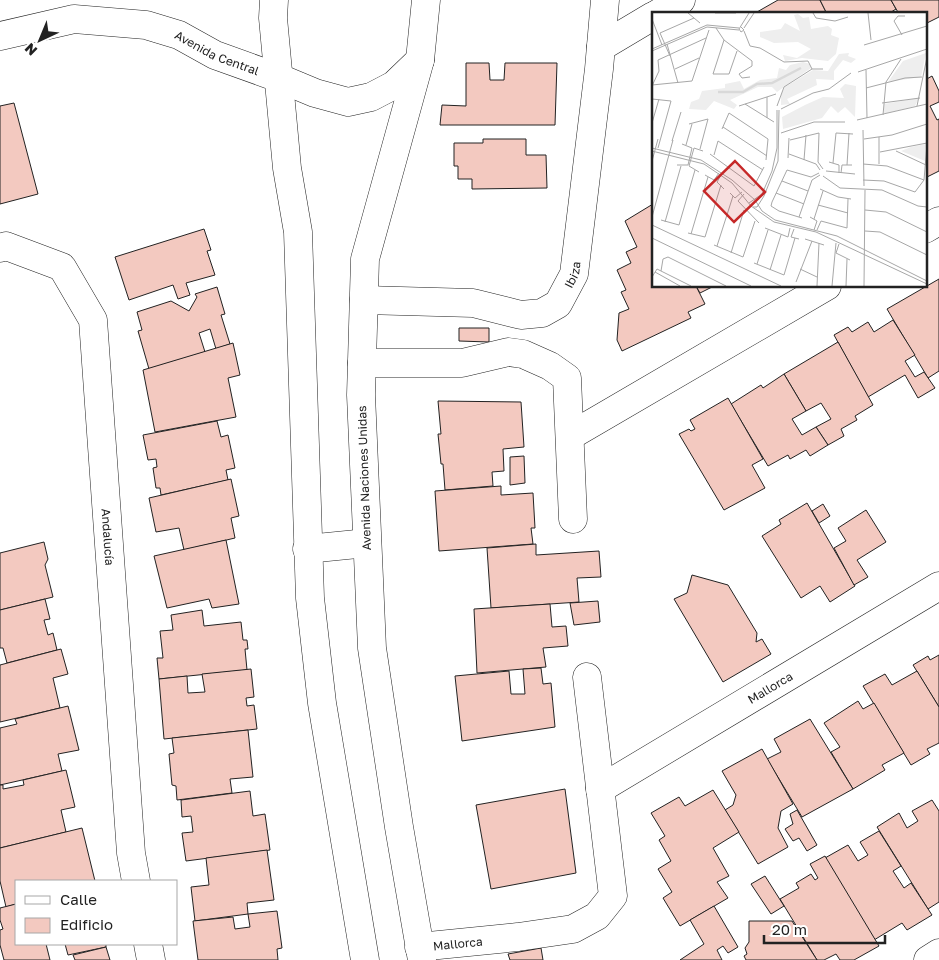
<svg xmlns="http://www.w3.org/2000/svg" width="939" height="960" font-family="'Golos Text',sans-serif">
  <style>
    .building { fill: #f3c9c0; stroke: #222 }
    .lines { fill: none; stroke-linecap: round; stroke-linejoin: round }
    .minor-casing { stroke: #222; stroke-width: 29 }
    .tertiary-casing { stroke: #222; stroke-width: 29 }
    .minor { stroke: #fff; stroke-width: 28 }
    .tertiary { stroke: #fff; stroke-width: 28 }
    .labels { text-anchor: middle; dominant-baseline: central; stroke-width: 4; stroke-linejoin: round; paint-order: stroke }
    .street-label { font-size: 12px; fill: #222; stroke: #fff }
    .inset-river { fill: none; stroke: #d9d9d9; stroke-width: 2.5 }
    .inset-road { fill: none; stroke: #a7a7a7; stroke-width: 1 }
    .view { fill: #c62828; fill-opacity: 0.15; stroke: #c62828; stroke-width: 2.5 }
    .inset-edge { fill: none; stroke: #222; stroke-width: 2.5 }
  </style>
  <rect width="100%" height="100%" fill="#fff"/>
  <g class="building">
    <path d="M778,0H820L827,14H758L757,12Z"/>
    <path d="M820,0H891L896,9L888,14H827Z"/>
    <path d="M891,0H939V17L925,24V14H899Z"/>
    <path d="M466,63H489L490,80H504L505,63H557L555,125H440L442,105L466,106Z"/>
    <path d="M932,76L939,91V102L930,106L937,120L939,119V171L925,178V80Z"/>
    <path d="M14,103L38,194L0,204V106Z"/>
    <path d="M483,139H526V155H546L547,188L472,189V179H458V166H454V143H483Z"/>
    <path d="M653,204V286H696L705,304L688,312L691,318L622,351L617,340L619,313L629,309L621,292L626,290L617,270L631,263L626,252L637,247L625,221Z"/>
    <path d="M204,229L211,250L207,251L215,275L186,283L190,295L178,299L173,285L129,300L115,257Z"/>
    <path d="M939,279V371L928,378L887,309Z"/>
    <path d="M696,286H714L700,293Z"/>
    <path d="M217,287L225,314L221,315L230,344L216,349L210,329L199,333L205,352L149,369L138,331L142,330L137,312L171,301L189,311L197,297L195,294Z"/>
    <path d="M893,320L915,355L905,361L915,377L924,372L935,388L918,398L905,375L868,397L834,335L848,327L852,332L868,322L874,332Z"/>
    <path d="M459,328H489V342L459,341Z"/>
    <path d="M838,342L873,405L855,416L857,420L841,429L844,436L828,445L816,427L831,419L821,403L806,411L784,374Z"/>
    <path d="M233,343L240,375L228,378L236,417L155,432L143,370Z"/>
    <path d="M784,374L806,411L792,419L802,435L816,427L828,445L810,456L806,450L790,459L788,455L768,466L731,404L761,385L763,388Z"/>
    <path d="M728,398L763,459L752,465L765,488L724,510L679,434L689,429L691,431L695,429L690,420Z"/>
    <path d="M438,401L521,402L524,447L503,449L504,471L492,472L493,486L445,490L443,464H441L438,434H441Z"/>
    <path d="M217,421L221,437L228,435L235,468L226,470L228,480L161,495L160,488H156L153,468L157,467L156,459L148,460L143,435Z"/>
    <path d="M524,456L525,483L510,485V457Z"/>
    <path d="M231,479L239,516L231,518L235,538L184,550L179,528L156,532L149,498Z"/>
    <path d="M501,486V495L533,493L535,528H531L533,544L439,551L435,491Z"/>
    <path d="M807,503L855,586L830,602L820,586L801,598L762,536L781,524L779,520Z"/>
    <path d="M823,504L830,516L819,523L812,511Z"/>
    <path d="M866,510L886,542L857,560L868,577L854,585L834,548L846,541L838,528Z"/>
    <path d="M226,540L239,604L212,608L209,599L167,608L154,556Z"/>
    <path d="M44,542L48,559L45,565L53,597L0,610V553Z"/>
    <path d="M536,544V555L599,551L601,577L577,578L579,602L491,608L487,548Z"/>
    <path d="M692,575L728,585L757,633L756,642L762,639L771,654L723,682L674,599L687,593Z"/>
    <path d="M45,599L50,619L44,620L48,635L53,633L57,650L7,663L3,648H0V610Z"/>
    <path d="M598,601L600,622L574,625L570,603Z"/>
    <path d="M550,604L552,627L566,626L568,646L543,648L546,667L477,673L474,609Z"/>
    <path d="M202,610L204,626L241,622L243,640H247L248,649H245L247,670L159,679L157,658H163L160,631L173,630L171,615Z"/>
    <path d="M61,649L68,674L53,678L60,708L0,722V665Z"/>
    <path d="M939,655V707L913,665L928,656L930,660Z"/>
    <path d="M541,668L543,684L551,683L555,727L462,741L455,676L509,671L511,694H525L523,669Z"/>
    <path d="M251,669L254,697L246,698L247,706L254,705L257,729L164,739L159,679L187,676L188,693L205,692L202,674Z"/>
    <path d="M917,671L939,707V743L927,749L930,754L911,765L863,686L885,674L892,685Z"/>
    <path d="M858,701L863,709L874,703L904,753L882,765L885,770L853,789L831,752L840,747L824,723Z"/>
    <path d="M68,706L79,750L58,754L62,771L0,785V728L17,724L15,719Z"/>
    <path d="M810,719L853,789L802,817L767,759L781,752L774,739Z"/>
    <path d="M248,730L253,777L230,779L232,793L177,800L176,786L172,785L169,754L174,753L172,738Z"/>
    <path d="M762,749L793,804L781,811L778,828L788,847L758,864L725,810L733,805L736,795L722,771Z"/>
    <path d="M66,770L75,807L61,810L66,832L0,848V785H3V789L24,785L23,780Z"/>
    <path d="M565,789L576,873L491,889L476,805Z"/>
    <path d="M713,790L739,832L713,848L729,876L717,882L728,898L680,926L663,898L672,892L658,869L671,861L659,840L665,836L651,813L679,797L685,806Z"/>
    <path d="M250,791L253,816L265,814L270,850L186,861L182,833L193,832L191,816L182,817L181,800Z"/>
    <path d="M932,800L939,811V902L928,909L877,827L899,813L907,828L918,821L912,811Z"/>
    <path d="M797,810L817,845L807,851L799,838L793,841L785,829L793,824L790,814Z"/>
    <path d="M82,828L95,881H16V904L6,907L0,881V848Z"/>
    <path d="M879,831L901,866L893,871L904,888L911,883L932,915L907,930L902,923L874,940L825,858L848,845L858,861L868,855L860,842Z"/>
    <path d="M267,850L274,900L247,903L248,914L195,921L191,887L209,885L206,858Z"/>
    <path d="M825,856L879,946L854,960H840L836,954L824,960H817L780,899L799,888L796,883L811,874L815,880L818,878L810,864Z"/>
    <path d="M765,876L784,906L771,914L751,884Z"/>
    <path d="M16,904V944H46L50,960H4L0,945V930L3,929L0,920V908Z"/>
    <path d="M714,906L738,947L728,953L723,946L717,950L722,960H680L704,944L690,920Z"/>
    <path d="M277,911L282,948L277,949L278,960H198L193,921L233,917L235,929L250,927L248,914Z"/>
    <path d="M749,921H792L817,960H746L744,956L747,954L745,948L749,942Z"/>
    <path d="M65,944H106V947L68,955Z"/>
    <path d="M106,947L110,960H75L73,955Z"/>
    <path d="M541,948L543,960H510L508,954Z"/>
  </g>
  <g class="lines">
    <g class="minor-casing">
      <g id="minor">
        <path d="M657,14L681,0"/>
        <path id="s1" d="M0,36L74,19L146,25L179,35L215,55L279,78L315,93L348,102L371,97L394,85L420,60"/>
        <path d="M601,47L653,16"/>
        <path d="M925,229L939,221"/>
        <path id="s2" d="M0,248L6,246L62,267L93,320L131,853L136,881"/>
        <path id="s3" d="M364,300L473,303L521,315L542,313L558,304L574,274L599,69L605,0"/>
        <path d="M362,363H462L508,352L523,354L550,366L567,378L573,519"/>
        <path d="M570,436L827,286"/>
        <path id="s4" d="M600,789L939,586"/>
        <path d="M148,944L151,960"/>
        <path id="s5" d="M419,947L518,937L573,929L597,916L613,896L587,677"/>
        <path d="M928,960L939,953"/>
      </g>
    </g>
    <g class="tertiary-casing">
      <g id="tertiary">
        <path d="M274,0L273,18L287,168L298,232L310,598L322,703L365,960"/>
        <path d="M307,549L367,543"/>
        <path d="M422,960L399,827L372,648L361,395L365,259L420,60L426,0"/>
      </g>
    </g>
    <use href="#minor" class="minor"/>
    <use href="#tertiary" class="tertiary"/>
  </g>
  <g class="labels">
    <g class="street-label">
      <text stroke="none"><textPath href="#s1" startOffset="225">Avenida Central</textPath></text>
      <text stroke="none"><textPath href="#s3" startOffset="231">Ibiza</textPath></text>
      <text transform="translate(364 478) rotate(-92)">Avenida Naciones Unidas</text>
      <text stroke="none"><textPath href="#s2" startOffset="345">Andalucía</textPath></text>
      <text stroke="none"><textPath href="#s4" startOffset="198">Mallorca</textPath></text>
      <text stroke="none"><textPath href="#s5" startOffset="39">Mallorca</textPath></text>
    </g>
  </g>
  <g transform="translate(652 12)">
    <rect width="275" height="275" fill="#fff"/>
    <path d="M146,2L151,6L157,5L159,17L176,14L180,17L179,23L187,26L184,42L176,49L150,46L133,49L131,43L145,46L159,37L146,30L122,31L108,25V20L129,17L133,11L148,19L142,3ZM197,41L196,44L204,47L199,51L191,48L182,59V68L164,67L165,73L135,87L138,92L129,93V82L133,75L161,58L176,59L187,42ZM274,41L269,65L236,70L251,49ZM151,50L158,52L159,56L125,80L120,75H106L78,88L85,93L82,97L62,89L54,98L37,97L39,90L47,87L50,79L73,76V72L88,69L92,77L108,68L125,66L127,56L134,58L138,53ZM193,72L204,74L203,105L193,95L186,101L179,94L170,106L131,117L130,105L153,93L171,85L192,86L188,77ZM267,86L263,94L232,102V92ZM274,132L273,149L249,139L259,135Z" fill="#eee"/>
    <path class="inset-river" d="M66,80H91L105,72L120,71L149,56"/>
    <path class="inset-road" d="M36,1L48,11M63,1H84M161,1L164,6L183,9L196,5M216,1L219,28M0,7L10,33M89,15L92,18L89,20L87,17L97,1M64,16L72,28L100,49V54L87,62L90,66L98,65M92,16L102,1M92,19L98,34L108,36L132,50L156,49L160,57M8,21L42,6M8,21L18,44M250,23L242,9L246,4H253M72,28L61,62H77L85,39M15,32L26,71M212,33L275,14M0,37L55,13L87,16M0,39L55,15L87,18M23,57L47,46M214,58L215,106M206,60L275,37M0,73L40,69L57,18M0,74L7,59L6,48L54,26M214,76L253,66L270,65M115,85V106M0,87L19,89L6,136M230,91L268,86M93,92L122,110M87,94L124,82M125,94L132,75L160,57H171M265,94L275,45M129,97L161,81L177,77L199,61M231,103L234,70L249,47M205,108L275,92M0,111L7,87M37,112L56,107L48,137M71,115L115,144M70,117L77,101L116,127L114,148M211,118L212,174M129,121L162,110H193M212,127L240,123L275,112M138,128L167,121L166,150L171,157M20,129L29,100M34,133L40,112M0,136L49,148L80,168L103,188L110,199L123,208L185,224L275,269M0,139L52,152L80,171L99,194L122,210L164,220L275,272M244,139L274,153M228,140L275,131M58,142L102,174L112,155M137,142L164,152L168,158M62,143L66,129L111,158M136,146L137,126M152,148L154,123M0,149L6,127M177,150L187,153V161M181,151L184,121L201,122M211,152L235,154L272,168M227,152V125M25,153H36L40,136L30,132M195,153L197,121M174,159L203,162M47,160L37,154L42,136L51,139M189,161L190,153H200M53,163L62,168L67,161M69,163L65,170L72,177M171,164L188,176L230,178L266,194L275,195M211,168L232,169L263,180L272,168L275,132M130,169L156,179M168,177L186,185L199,187M78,181L83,186L90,180M124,181L152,192M92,182L86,189L107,211M97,191L110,182L120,159L125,136V98M166,193L196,201M101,195H105L112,184L126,149L127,98M213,198L234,200L275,220M0,205L21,128M147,205L160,168L168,163M158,205L165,209L162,218M150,206L127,199L119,194L120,190L135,158L159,165L167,161M162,207L171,179M9,208L27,213L43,158M13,210L29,154M0,213L129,274M113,216L136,225L138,216M142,217L139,225L147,227M165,218L169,209L195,216L196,187M213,219L228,220L275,243M36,221L53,225L69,173M39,222L56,165M0,226L99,274M153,227L172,233M187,232L184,241L198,248M62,233L91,245L103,209M65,234L81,184M79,241L92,198M102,251L132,263L143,226M105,252L116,218M148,257L165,265M118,258L129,223M9,259L11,247L16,245L74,274M3,260L28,274M0,265L5,257L39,274M144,270L160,229M165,274L167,231M180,274L184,231M194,274L195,247M212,274L213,178"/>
    <path class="view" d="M83,149L113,180L82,210L52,179Z"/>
    <rect width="275" height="275" class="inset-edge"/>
  </g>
  <rect x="15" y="880" width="162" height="65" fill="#ffffff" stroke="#a7a7a7"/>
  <rect x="25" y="896" width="25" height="8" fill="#ffffff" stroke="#a7a7a7"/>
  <text x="60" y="905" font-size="15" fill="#222222">Calle</text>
  <rect x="25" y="918" width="25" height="15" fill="#f3c9c0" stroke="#a7a7a7"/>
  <text x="60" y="930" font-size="15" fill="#222222">Edificio</text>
  <g transform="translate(40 40) rotate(224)" stroke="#ffffff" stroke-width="4" paint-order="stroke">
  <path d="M0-4L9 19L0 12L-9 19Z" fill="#222222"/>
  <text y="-8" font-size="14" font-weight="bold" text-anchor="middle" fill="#222222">N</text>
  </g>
  <path d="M764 935v8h121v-8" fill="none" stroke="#222222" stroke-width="2.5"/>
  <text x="772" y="935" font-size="15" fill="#222222" stroke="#ffffff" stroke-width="4" paint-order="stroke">20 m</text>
</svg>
